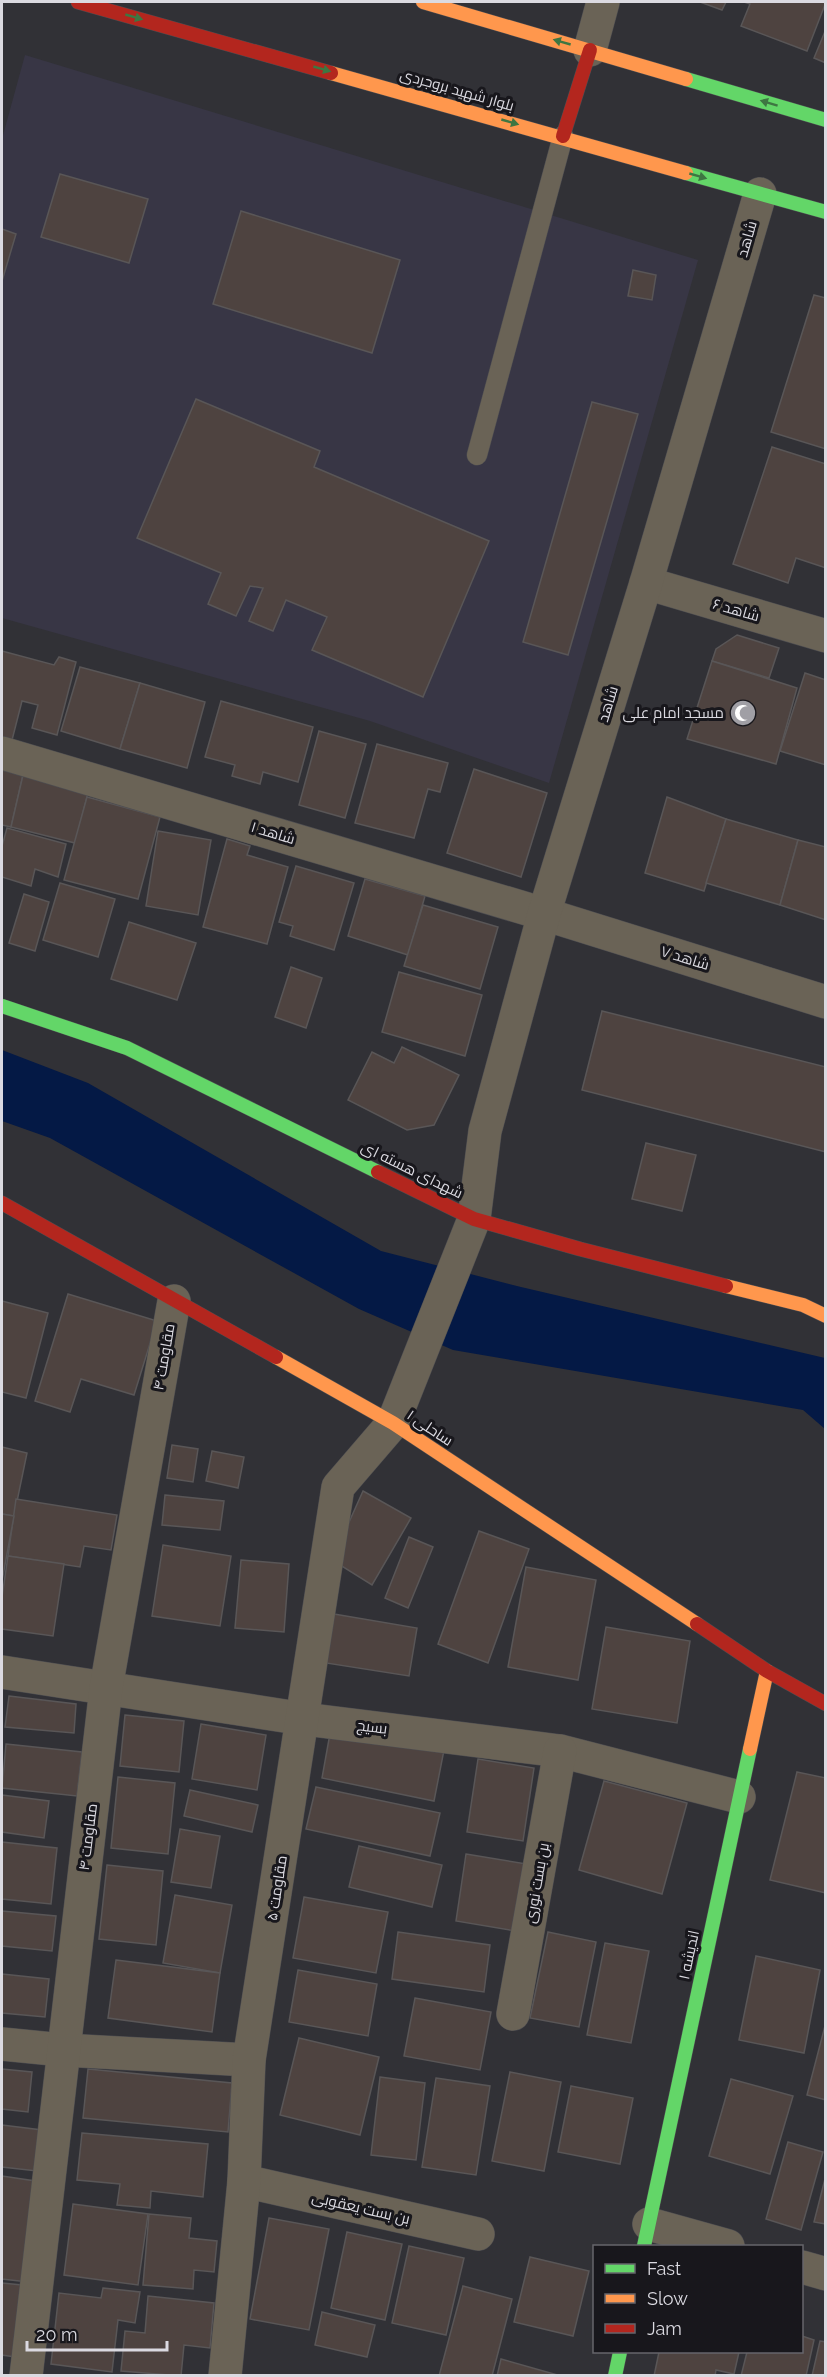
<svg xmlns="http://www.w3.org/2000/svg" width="827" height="2377" font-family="Raleway,Cairo,sans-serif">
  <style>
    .built { fill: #383645 }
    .water { fill: #041945 }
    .building { fill: #4e4340; stroke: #595657; stroke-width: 1.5 }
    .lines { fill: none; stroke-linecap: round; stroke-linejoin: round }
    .lane-casing { stroke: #4d4d51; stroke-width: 21 }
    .street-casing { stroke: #4d4d51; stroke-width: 34 }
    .fast-casing { stroke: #4d4d51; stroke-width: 15 }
    .slow-casing { stroke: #4d4d51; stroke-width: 15 }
    .jam-casing { stroke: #4d4d51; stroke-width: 15 }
    .lane { stroke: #6a6356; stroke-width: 20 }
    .street { stroke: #6a6356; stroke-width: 33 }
    .fast { stroke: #63d668; stroke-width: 14 }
    .slow { stroke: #ff974d; stroke-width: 14 }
    .jam { stroke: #b3261e; stroke-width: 14 }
    .oneway { fill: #3e7642 }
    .labels { text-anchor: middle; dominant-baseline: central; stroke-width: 6; stroke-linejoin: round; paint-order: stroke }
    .street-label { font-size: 15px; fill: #dbdae1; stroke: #18171c }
    .poi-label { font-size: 15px; fill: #dbdae1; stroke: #18171c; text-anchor: end }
  </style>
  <rect width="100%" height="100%" fill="#313136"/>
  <path class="built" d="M25,55L698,260L549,783L370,721L2,618V139Z"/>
  <path class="water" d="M2,1050L88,1083L381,1251L521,1287L825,1358V1429L803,1410L453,1350L359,1309L50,1138L2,1121Z"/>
  <g class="building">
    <path d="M700,2H726L722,10Z"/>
    <path d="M744,2H826L807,51L741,26L750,4Z"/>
    <path d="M826,29V63L814,58Z"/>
    <path d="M60,174L148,199L129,263L41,237Z"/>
    <path d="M241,211L400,260L372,353L213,304Z"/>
    <path d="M2,229L16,234L2,281Z"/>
    <path d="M633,270L656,275L652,300L628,296Z"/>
    <path d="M814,295L826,298V449L771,432Z"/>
    <path d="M196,399L320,451L314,467L489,541L423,697L312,650L327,617L286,600L273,631L249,621L263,588L250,586L236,616L208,604L221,573L137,538Z"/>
    <path d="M592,402L638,414L568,655L523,642Z"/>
    <path d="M772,447L826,464V568L796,558L788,583L733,564Z"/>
    <path d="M737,635L779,648L769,678L712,661L716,649Z"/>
    <path d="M2,651L54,665L59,657L76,662L57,735L32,728L38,705L22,701L11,744L2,741Z"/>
    <path d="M712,661L797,688L776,764L687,739Z"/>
    <path d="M80,667L140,683L120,749L61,731Z"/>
    <path d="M805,673L826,680V765L780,751Z"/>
    <path d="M140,683L205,702L187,768L120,749Z"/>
    <path d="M221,701L313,727L298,782L263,772L260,784L232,776L235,765L205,757Z"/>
    <path d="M319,731L366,744L345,818L299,805Z"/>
    <path d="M377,744L448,763L440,792L428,789L414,838L355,823Z"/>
    <path d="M474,769L547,793L521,877L447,853Z"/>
    <path d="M2,770L23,775L11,827L2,825Z"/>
    <path d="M23,775L88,793L75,843L11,827Z"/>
    <path d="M87,797L160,817L138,899L64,880Z"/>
    <path d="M667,797L726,819L704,891L645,873Z"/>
    <path d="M726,819L798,840L780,905L706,883Z"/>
    <path d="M7,828L66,844L58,877L35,869L31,886L2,877V846Z"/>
    <path d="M158,831L211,840L198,915L146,906Z"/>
    <path d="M227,839L250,846L247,855L288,867L267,944L203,927Z"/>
    <path d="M798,840L826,847V920L780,905Z"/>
    <path d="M296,866L354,883L334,950L290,936L293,926L279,922Z"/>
    <path d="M365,879L425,896L408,955L348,936Z"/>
    <path d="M60,883L115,899L98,957L43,940Z"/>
    <path d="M24,894L49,902L35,951L9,943Z"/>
    <path d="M423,905L498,927L480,989L404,966Z"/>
    <path d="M129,922L196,943L177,1000L111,979Z"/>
    <path d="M291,967L322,978L306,1028L275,1017Z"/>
    <path d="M399,972L482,995L465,1056L382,1032Z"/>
    <path d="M602,1011L826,1067V1152L582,1090Z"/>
    <path d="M402,1047L459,1075L434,1125L407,1130L348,1100L372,1052L394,1063Z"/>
    <path d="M646,1143L696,1155L682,1211L632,1199Z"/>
    <path d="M68,1294L157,1321L134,1395L81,1379L70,1412L35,1401Z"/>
    <path d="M2,1301L48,1313L26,1398L2,1392Z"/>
    <path d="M172,1445L198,1449L193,1482L167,1478Z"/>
    <path d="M2,1447L27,1453L14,1516L2,1514Z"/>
    <path d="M212,1451L244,1457L238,1488L206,1481Z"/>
    <path d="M363,1491L411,1518L372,1585L332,1560Z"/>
    <path d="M165,1495L224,1501L220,1530L162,1525Z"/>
    <path d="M16,1499L117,1515L111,1550L84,1546L80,1567L8,1556Z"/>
    <path d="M2,1514L14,1516L2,1581Z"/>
    <path d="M479,1531L529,1549L488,1663L438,1644Z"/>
    <path d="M409,1537L433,1547L408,1608L385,1598Z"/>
    <path d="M163,1545L231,1556L220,1626L152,1616Z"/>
    <path d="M8,1556L64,1564L53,1636L2,1629V1597Z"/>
    <path d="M241,1560L289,1564L284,1632L235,1628Z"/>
    <path d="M526,1567L596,1580L578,1680L508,1667Z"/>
    <path d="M334,1614L417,1628L409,1676L326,1663Z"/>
    <path d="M606,1627L690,1641L677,1723L592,1709Z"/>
    <path d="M9,1696L76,1704L74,1733L5,1727Z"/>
    <path d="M125,1715L184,1721L179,1772L120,1766Z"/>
    <path d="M201,1724L266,1735L257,1790L192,1779Z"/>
    <path d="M331,1728L444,1750L434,1801L322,1778Z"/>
    <path d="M6,1744L82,1752L77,1796L2,1788Z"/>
    <path d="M478,1759L534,1768L523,1841L467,1832Z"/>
    <path d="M797,1772L826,1778V1893L770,1880Z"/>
    <path d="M118,1777L175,1783L168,1854L111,1848Z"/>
    <path d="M604,1781L687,1803L662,1894L579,1870Z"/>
    <path d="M316,1787L440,1813L430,1856L306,1829Z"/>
    <path d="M190,1790L258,1805L252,1832L184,1816Z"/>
    <path d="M2,1795L49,1801L44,1838L2,1832Z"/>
    <path d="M180,1829L220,1836L211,1888L171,1882Z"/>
    <path d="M2,1842L57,1848L51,1904L2,1899Z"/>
    <path d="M359,1846L442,1865L432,1907L349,1887Z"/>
    <path d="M466,1854L533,1865L522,1932L456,1921Z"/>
    <path d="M107,1865L163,1871L156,1945L99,1939Z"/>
    <path d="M175,1895L232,1905L220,1973L163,1963Z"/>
    <path d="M304,1897L388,1912L376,1973L293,1958Z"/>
    <path d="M2,1911L56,1916L52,1951L2,1946Z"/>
    <path d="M398,1932L490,1945L484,1992L392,1979Z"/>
    <path d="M548,1932L596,1942L579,2027L530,2018Z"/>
    <path d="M605,1943L649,1951L631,2043L587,2035Z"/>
    <path d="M756,1956L820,1970L804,2053L739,2040Z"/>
    <path d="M116,1960L220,1973L212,2032L108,2018Z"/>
    <path d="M298,1970L377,1984L368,2036L289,2022Z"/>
    <path d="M2,1974L49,1979L45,2017L2,2013Z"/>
    <path d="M415,1998L491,2012L480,2070L404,2056Z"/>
    <path d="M826,2022V2100L807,2095Z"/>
    <path d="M299,2038L379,2057L360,2135L280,2115Z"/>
    <path d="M2,2069L32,2072L28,2112L2,2109Z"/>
    <path d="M88,2069L232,2083L228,2132L83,2118Z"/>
    <path d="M510,2072L561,2082L544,2171L492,2161Z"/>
    <path d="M380,2077L425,2083L416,2160L371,2155Z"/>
    <path d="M436,2078L490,2086L476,2175L422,2167Z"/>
    <path d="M731,2079L793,2096L770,2174L709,2156Z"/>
    <path d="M571,2086L633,2098L620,2164L558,2152Z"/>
    <path d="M2,2125L42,2130L37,2171L2,2167Z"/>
    <path d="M82,2133L208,2144L203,2197L151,2191L150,2208L117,2205L120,2184L77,2180Z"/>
    <path d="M788,2142L823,2152L801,2230L766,2219Z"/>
    <path d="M826,2175V2224L814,2222Z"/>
    <path d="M2,2176L42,2182L28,2282L2,2279Z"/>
    <path d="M73,2204L148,2214L138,2285L64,2275Z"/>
    <path d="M149,2214L191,2218L189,2238L217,2241L214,2272L194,2270L193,2289L143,2285Z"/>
    <path d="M269,2218L329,2229L309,2330L250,2319Z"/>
    <path d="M347,2232L402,2244L385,2320L331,2308Z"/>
    <path d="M409,2246L464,2258L446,2335L392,2323Z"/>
    <path d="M530,2257L589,2271L573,2336L514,2322Z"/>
    <path d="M2,2283L22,2285L15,2357L2,2355Z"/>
    <path d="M463,2286L512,2299L492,2376H439Z"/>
    <path d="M103,2288L140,2292L135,2323L118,2320L112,2372L51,2364L59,2293L101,2298Z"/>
    <path d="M148,2296L214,2303L210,2348L184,2345L181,2376L121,2371L125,2331L145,2333Z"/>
    <path d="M322,2312L375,2325L367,2357L315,2345Z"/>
    <path d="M802,2336L814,2340L806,2376H741L747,2352H802Z"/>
    <path d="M820,2341L826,2342V2376H812Z"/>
    <path d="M659,2352H739L734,2374L716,2370L715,2376H654Z"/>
    <path d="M501,2359L561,2376H497Z"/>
  </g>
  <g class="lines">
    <g class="lane-casing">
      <path id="lane" d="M477,455L563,136"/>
    </g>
    <g class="street-casing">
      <g id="street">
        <path d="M590,50L603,2"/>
        <path d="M646,583L826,636"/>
        <path d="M2,753L544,914L826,1002"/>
        <path d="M2,1672L304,1719L560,1751L739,1797"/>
        <path d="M513,2014L560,1751"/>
        <path d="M2,2044L63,2050L249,2060"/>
        <path d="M244,2181L478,2234"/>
        <path d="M649,2224L728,2246"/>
        <path d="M802,2267L826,2274"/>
        <path d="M26,2376L106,1688L174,1301"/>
        <path d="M225,2376L244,2181L249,2060L338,1487L393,1423L474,1219L485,1131L544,914L646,583L760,194"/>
      </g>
    </g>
    <g class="fast-casing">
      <g id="fast">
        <path d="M686,79L826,120"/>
        <path d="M686,173L826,212"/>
        <path d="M2,1006L127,1048L378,1172"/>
        <path d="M644,2246L750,1749"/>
        <path d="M615,2376L620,2352"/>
      </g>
    </g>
    <g class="slow-casing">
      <g id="slow">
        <path d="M423,2L686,79"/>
        <path d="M331,73L686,173"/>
        <path d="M726,1286L803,1305L826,1316"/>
        <path d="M276,1357L393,1423L697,1624"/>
        <path d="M750,1749L767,1671"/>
      </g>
    </g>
    <g class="jam-casing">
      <g id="jam">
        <path d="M78,2L331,73"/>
        <path d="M563,136L590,50"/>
        <path d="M378,1172L474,1219L580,1249L726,1286"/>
        <path d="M2,1203L276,1357"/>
        <path d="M697,1624L767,1671L826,1704"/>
      </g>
    </g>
    <use href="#lane" class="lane"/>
    <use href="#street" class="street"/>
    <use href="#fast" class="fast"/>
    <use href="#slow" class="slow"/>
    <use href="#jam" class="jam"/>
  </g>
  <defs><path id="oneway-solid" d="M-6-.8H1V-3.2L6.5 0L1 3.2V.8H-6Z" transform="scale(1.5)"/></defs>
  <g class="oneway">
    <use href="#oneway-solid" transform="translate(134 17) rotate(16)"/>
    <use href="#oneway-solid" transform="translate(562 42) rotate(-164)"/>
    <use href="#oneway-solid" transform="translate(322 69) rotate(16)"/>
    <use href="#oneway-solid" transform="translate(769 103) rotate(-163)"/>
    <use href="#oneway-solid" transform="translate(510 122) rotate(16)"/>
    <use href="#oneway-solid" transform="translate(698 176) rotate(16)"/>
  </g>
  <defs>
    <g id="mosque-disc" transform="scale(1.35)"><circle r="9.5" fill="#a09fa5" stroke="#18171c"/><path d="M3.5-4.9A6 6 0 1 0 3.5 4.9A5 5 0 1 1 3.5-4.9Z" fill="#fff"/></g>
  </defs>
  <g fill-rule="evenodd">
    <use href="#mosque-disc" x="743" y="713"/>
  </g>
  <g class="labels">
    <g class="street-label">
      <text transform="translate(457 90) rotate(16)">بلوار شهید بروجردی</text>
      <text transform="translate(747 239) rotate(-74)">شاهد</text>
      <text transform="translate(736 610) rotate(16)">شاهد ۶</text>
      <text transform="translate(608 704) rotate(-73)">شاهد</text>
      <text transform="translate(273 833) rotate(17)">شاهد ۱</text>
      <text transform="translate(685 958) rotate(17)">شاهد ۷</text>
      <text transform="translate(412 1170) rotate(26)">شهدای هسته ای</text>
      <text transform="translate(164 1357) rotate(-80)">مقاومت ۴</text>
      <text transform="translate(430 1428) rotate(34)">ساحلی ۱</text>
      <text transform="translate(372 1727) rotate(7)">بسیج</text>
      <text transform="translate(88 1837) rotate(-83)">مقاومت ۴</text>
      <text transform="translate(537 1883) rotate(-80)">بن بست نوری</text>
      <text transform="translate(277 1888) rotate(-81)">مقاومت ۵</text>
      <text transform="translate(689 1955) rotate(-78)">اندیشه ۱</text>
      <text transform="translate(361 2208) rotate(13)">بن بست یعقوبی</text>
    </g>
    <g class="poi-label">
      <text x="724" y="713">مسجد امام علی</text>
    </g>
  </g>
  <rect width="827" height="2377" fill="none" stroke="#dbdae1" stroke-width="6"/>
  <rect x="593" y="2245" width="210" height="108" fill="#18171c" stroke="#66656b" stroke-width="1.5"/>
  <rect x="605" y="2264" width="30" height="9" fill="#63d668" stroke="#66656b" stroke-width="1.5"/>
  <text x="647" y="2275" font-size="18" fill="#dbdae1">Fast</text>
  <rect x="605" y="2294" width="30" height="9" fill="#ff974d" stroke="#66656b" stroke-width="1.5"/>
  <text x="647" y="2305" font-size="18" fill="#dbdae1">Slow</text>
  <rect x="605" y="2324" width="30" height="9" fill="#b3261e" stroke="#66656b" stroke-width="1.5"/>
  <text x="647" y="2335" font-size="18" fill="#dbdae1">Jam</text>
  <path d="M27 2341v9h140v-9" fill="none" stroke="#dbdae1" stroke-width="3"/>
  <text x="36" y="2341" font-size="18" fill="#dbdae1" stroke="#18171c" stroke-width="4.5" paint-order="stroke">20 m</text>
</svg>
